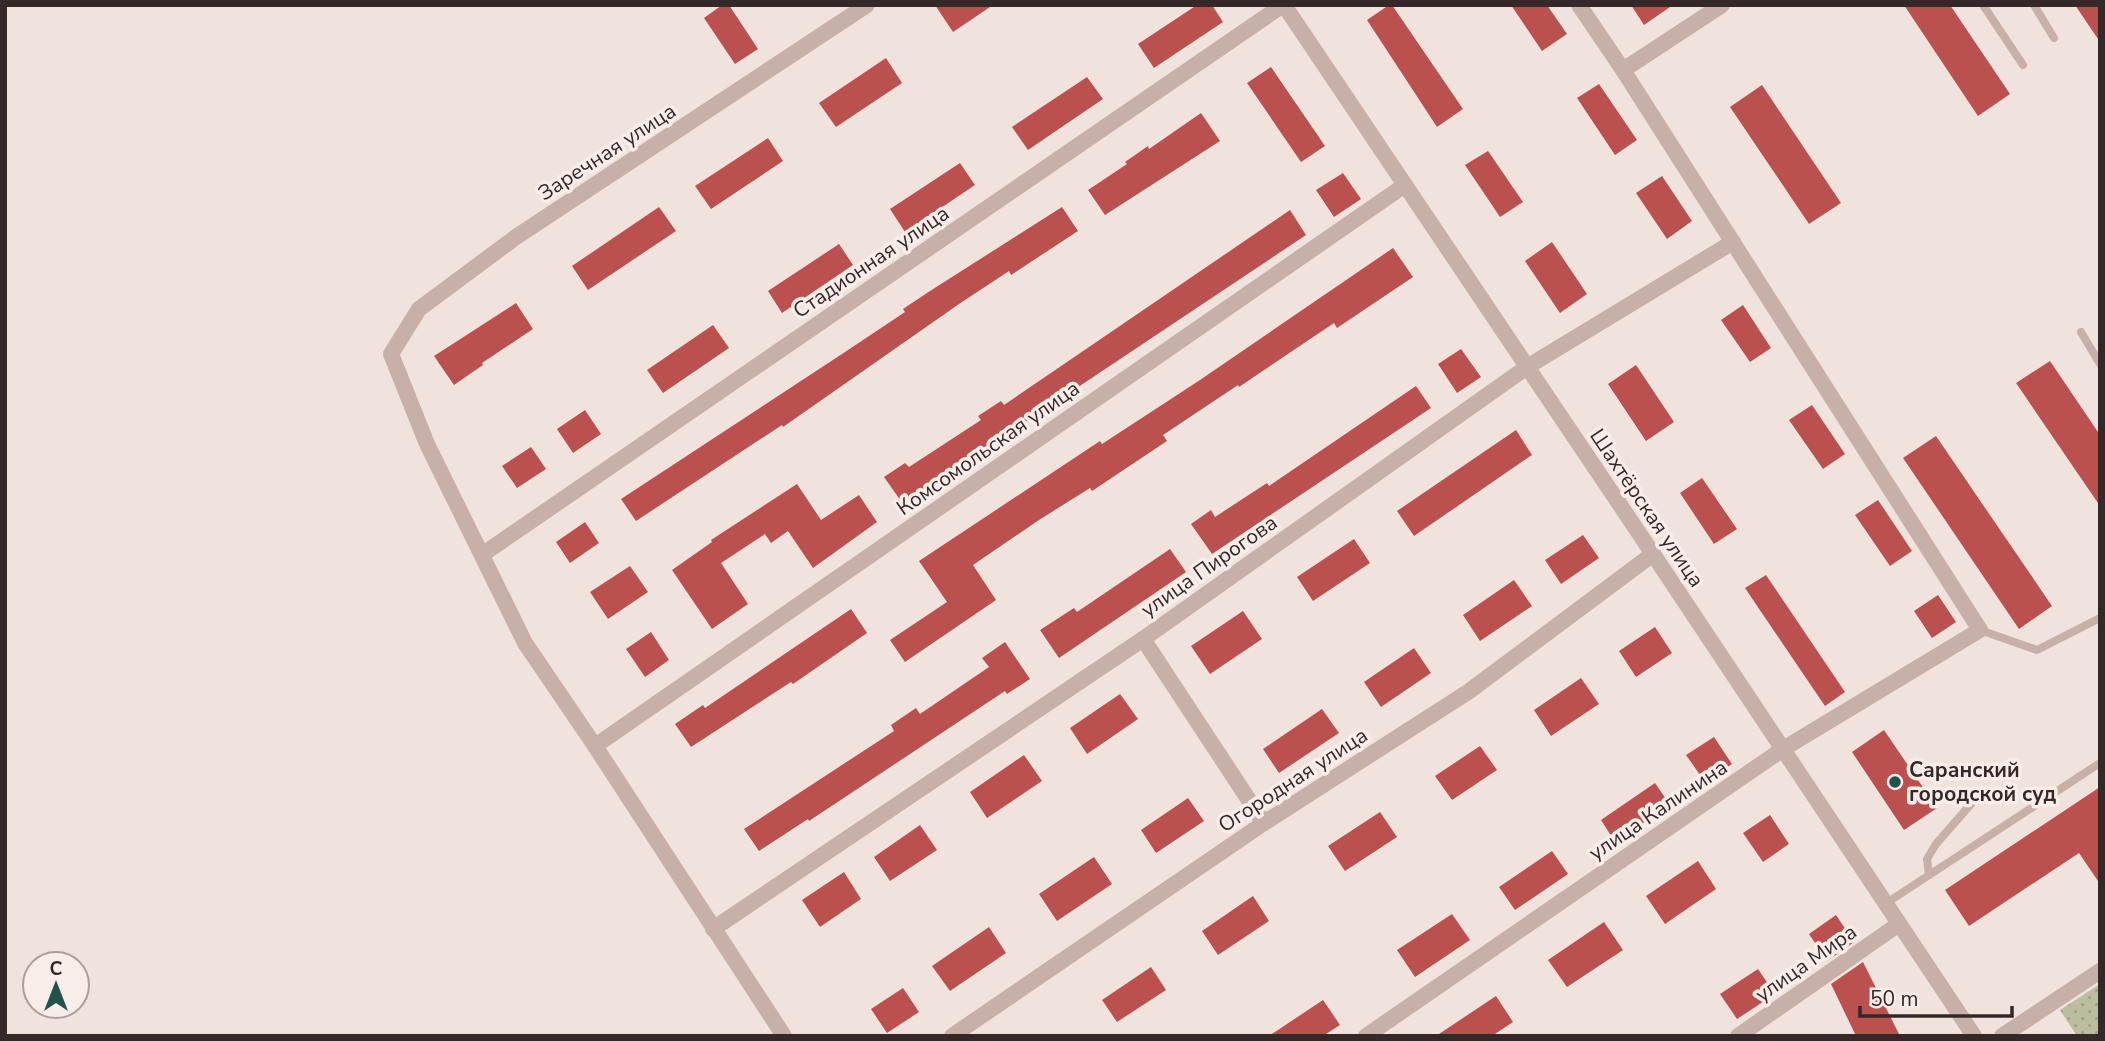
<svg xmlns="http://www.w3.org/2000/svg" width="2105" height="1041" font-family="'Nunito Sans',sans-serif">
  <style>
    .grass { fill: url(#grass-dots) }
    .building { fill: #bb514f }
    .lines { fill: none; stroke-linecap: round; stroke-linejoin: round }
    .lane { stroke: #c7b0a9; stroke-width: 8 }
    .street { stroke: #c7b0a9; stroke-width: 16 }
    .poi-dot { fill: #22524a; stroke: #f8ede8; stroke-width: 2.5 }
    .labels { text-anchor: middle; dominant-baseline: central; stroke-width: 7; stroke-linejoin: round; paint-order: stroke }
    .street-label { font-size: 21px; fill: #342928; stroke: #f8ede8 }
    .poi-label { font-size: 21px; font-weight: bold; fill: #342928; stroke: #f8ede8; text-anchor: start }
  </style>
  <defs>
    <pattern id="grass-dots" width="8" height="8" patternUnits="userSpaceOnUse" patternTransform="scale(1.75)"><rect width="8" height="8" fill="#babd9e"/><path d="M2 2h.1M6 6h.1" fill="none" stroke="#a0a288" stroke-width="1.8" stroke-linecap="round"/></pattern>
  </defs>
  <rect width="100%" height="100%" fill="#f0e2dc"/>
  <path class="grass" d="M2100,984V1036H2077L2060,1010Z"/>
  <g class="building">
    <path d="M722,5H729L758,49L735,64L704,18Z"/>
    <path d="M935,5H993L953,32Z"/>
    <path d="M1197,5H1212L1223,22L1154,68L1138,44Z"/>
    <path d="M1389,5H1392L1463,109L1437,127L1367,20Z"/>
    <path d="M1511,5H1547L1567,34L1542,51Z"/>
    <path d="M1631,5H1673L1644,25Z"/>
    <path d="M1904,5H1950L2010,94L1978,116Z"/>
    <path d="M2075,5H2100V42Z"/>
    <path d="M886,58L902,83L836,127L819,103Z"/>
    <path d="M1271,67L1325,146L1301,162L1247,83Z"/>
    <path d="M1087,77L1103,99L1028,150L1012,127Z"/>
    <path d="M1599,84L1637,140L1615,155L1577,98Z"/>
    <path d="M1762,85L1841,203L1809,224L1730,107Z"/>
    <path d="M1201,113L1220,141L1105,215L1088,190L1127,164L1125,162L1148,146L1149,149Z"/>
    <path d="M768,138L783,161L711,209L695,186Z"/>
    <path d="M1488,151L1523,202L1500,217L1465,165Z"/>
    <path d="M960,163L975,185L905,232L890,209Z"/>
    <path d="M1343,173L1361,199L1334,217L1316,190Z"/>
    <path d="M1662,176L1692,221L1667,239L1636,193Z"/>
    <path d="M659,207L676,231L588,290L572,266Z"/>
    <path d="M1062,207L1078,231L1011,275L1009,271L959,304L783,427L782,425L636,521L621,499L842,354L905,312L903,309L930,291Z"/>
    <path d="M1290,210L1306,235L903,504L884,477L905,463L909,467L981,420L978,416L1001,401L1004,405Z"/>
    <path d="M1552,242L1587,294L1560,313L1525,261Z"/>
    <path d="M839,244L853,265L782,313L768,291Z"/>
    <path d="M1393,248L1413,277L1337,328L1334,323L1239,387L1238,385L1163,435L1167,441L1092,491L1090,488L1039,520L973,565L996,600L905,662L890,640L947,602L919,561L1100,441L1102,444L1200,380Z"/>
    <path d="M516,303L533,329L482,363L483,365L454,385L434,356Z"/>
    <path d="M1743,305L1771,348L1750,362L1721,320Z"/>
    <path d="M713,325L729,348L663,393L647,370Z"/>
    <path d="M1461,349L1481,377L1457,393L1438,364Z"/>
    <path d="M2050,361L2100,435V506L2016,383Z"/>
    <path d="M1636,365L1674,422L1646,441L1608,384Z"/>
    <path d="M1416,386L1431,408L1212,554L1191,524L1211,510L1215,517L1267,483L1269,486Z"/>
    <path d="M1812,405L1845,454L1823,469L1789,420Z"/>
    <path d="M585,410L601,434L573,453L557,429Z"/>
    <path d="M1516,430L1532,455L1414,536L1397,511Z"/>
    <path d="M1936,436L2052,606L2019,629L1903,458Z"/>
    <path d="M531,447L546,469L517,488L502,466Z"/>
    <path d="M1702,478L1737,529L1714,544L1680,493Z"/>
    <path d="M797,484L821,520L859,495L877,522L813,568L788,531L771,543L765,534L721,563L748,604L712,629L672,570L712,542L711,540Z"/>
    <path d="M1878,500L1912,551L1890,566L1855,515Z"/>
    <path d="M585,522L599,543L570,563L556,542Z"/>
    <path d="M1583,535L1599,558L1561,584L1545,560Z"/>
    <path d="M1354,539L1370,563L1313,601L1297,577Z"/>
    <path d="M1170,549L1186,572L1059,658L1040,630L1074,608L1077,612Z"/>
    <path d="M630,566L648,592L608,619L590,592Z"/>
    <path d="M1766,575L1845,692L1825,706L1745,588Z"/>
    <path d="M1514,580L1532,606L1480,641L1463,615Z"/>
    <path d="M1938,595L1956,622L1932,638L1914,611Z"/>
    <path d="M851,609L867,633L793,684L791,682L691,747L675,724L703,705L705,708Z"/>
    <path d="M1243,611L1262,639L1210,674L1191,646Z"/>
    <path d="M1655,627L1672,653L1636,677L1619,651Z"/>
    <path d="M651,632L669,660L645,677L626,649Z"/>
    <path d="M1005,642L1030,679L1007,694L1005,691L809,821L808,819L759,851L744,829L894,731L891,725L916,708L920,714L989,667L982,658Z"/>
    <path d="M1414,648L1431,673L1381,707L1364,682Z"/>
    <path d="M1581,678L1599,704L1551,736L1534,710Z"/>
    <path d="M1120,694L1138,719L1087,754L1070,728Z"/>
    <path d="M1322,709L1339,733L1279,773L1263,749Z"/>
    <path d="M1884,730L1937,808L1904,830L1852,752Z"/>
    <path d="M1714,737L1732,764L1705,782L1686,755Z"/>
    <path d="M1480,746L1497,770L1452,800L1435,776Z"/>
    <path d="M1024,755L1042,781L987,818L970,792Z"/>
    <path d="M1655,783L1670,805L1615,842L1601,820Z"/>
    <path d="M2100,787V884L2079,853L1969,926L1945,890Z"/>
    <path d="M1188,798L1204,821L1156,853L1141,830Z"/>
    <path d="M1380,812L1397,837L1345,871L1328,846Z"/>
    <path d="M1770,815L1789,844L1763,862L1743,833Z"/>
    <path d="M920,825L937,850L890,881L874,857Z"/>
    <path d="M1552,851L1568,874L1515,910L1499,887Z"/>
    <path d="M1094,857L1112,884L1057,921L1039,894Z"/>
    <path d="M1698,861L1716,889L1665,924L1646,896Z"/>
    <path d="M844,872L861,899L820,927L802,900Z"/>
    <path d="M1253,896L1269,921L1218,955L1202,931Z"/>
    <path d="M1452,914L1470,940L1415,977L1397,950Z"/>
    <path d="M1836,915L1854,942L1827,961L1809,934Z"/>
    <path d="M1604,922L1623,950L1567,987L1548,960Z"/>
    <path d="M989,927L1006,953L950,991L932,966Z"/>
    <path d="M1863,962L1900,1036H1856L1831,984Z"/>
    <path d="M1151,967L1166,990L1117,1022L1102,1000Z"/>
    <path d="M1758,969L1775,994L1737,1019L1720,994Z"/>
    <path d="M903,988L919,1012L887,1033L871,1009Z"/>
    <path d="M1496,996L1513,1022L1492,1036H1436Z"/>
    <path d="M1323,1000L1340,1025L1323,1036H1269Z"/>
  </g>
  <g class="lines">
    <g class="lane">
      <path d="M1983,5L2023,65"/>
      <path d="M2034,5L2054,38"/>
      <path d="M2081,332L2100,364"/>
      <path d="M1980,630L2037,650L2100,618"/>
      <path d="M1929,875L1927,859L1936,844L1971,804"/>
      <path d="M1885,904L2100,763"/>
    </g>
    <g class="street">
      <path d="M1284,5L1653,554L1974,1036"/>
      <path d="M1623,70L1722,5"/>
      <path d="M483,554L1283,5"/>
      <path d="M1143,639L1264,823"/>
      <path d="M595,746L1405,185"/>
      <path d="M713,929L1143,639L1527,367L1733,242"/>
      <path d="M784,1036L595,746L525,643L427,444L391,354L419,309L516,237L867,5"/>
      <path d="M952,1036L1264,823L1468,692L1653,554"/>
      <path d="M1366,1036L1783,749L1980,630L1623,70L1579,5"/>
      <path d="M1738,1036L1899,924"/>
      <path d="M2002,1036L2100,971"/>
    </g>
  </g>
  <circle class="poi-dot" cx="1895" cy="782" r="7"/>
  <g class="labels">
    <g class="street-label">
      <text transform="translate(607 152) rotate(-33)">Заречная улица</text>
      <text transform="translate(871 262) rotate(-34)">Стадионная улица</text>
      <text transform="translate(988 448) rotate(-35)">Комсомольская улица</text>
      <text transform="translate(1647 508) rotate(56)">Шахтёрская улица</text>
      <text transform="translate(1209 566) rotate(-35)">улица Пирогова</text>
      <text transform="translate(1293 780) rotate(-33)">Огородная улица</text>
      <text transform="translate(1658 810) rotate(-34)">улица Калинина</text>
      <text transform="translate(1806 963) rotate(-35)">улица Мира</text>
    </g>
    <g class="poi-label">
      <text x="1909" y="770">Саранский<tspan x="1909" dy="24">городской суд</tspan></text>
    </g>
  </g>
  <rect width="2105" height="1041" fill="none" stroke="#342928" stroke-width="14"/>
  <g transform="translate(56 985)"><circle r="33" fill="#f8ede8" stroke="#aa9f9b" stroke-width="2"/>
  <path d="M0-5L12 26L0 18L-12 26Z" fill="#22524a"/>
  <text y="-10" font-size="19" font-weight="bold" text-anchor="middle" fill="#342928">С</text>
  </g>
  <path d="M1860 1006v10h152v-10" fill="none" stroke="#342928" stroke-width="3.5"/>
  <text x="1870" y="1006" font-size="21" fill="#342928" stroke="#f8ede8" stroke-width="5" paint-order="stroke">50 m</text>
</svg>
